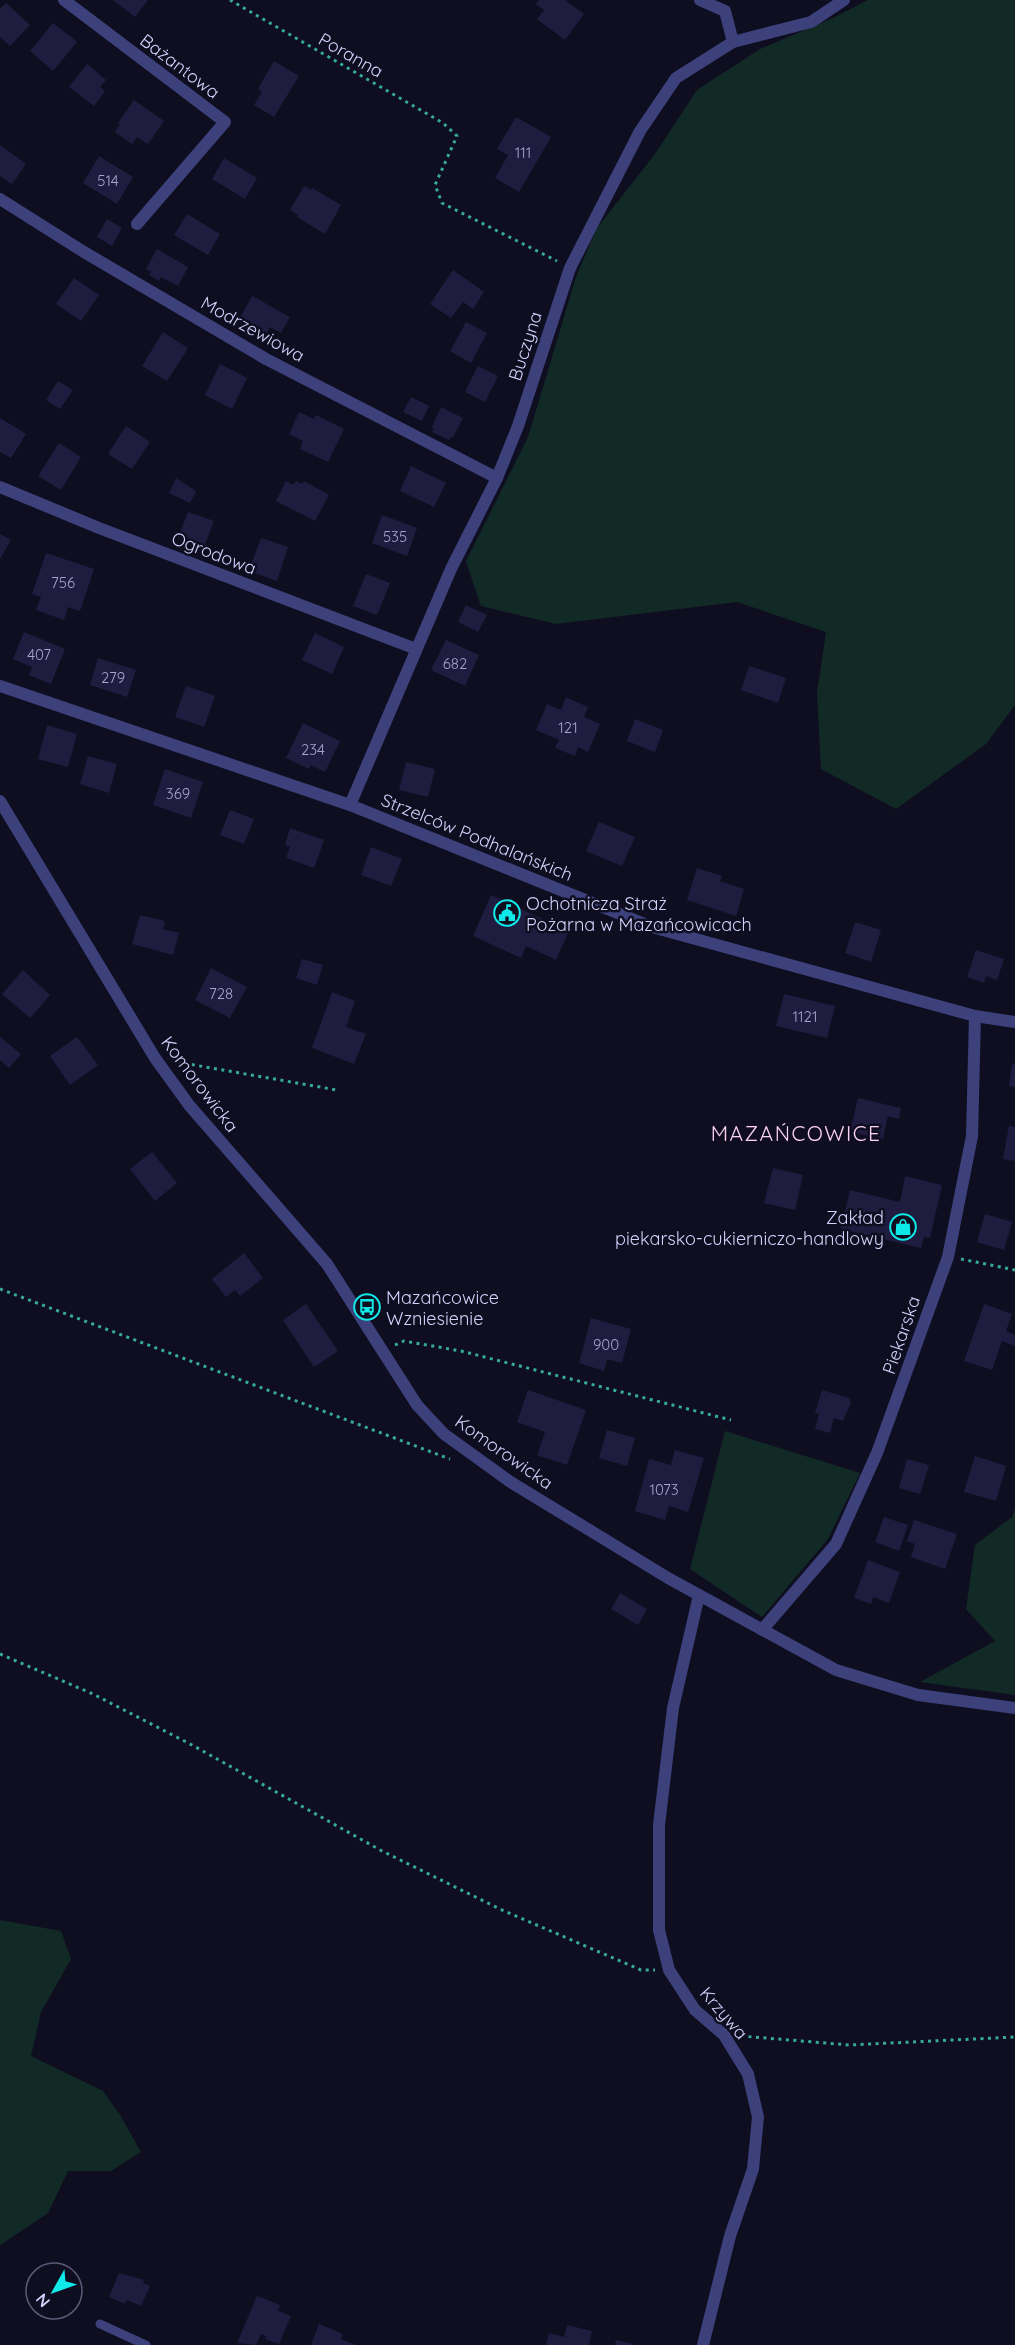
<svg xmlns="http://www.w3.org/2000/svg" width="1015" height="2345" font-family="Quicksand,sans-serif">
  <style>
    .green { fill: #122a26 }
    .building { fill: #1f1c40 }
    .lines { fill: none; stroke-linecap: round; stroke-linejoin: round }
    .path { stroke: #36ab97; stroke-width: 3; stroke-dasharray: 3 4.5; stroke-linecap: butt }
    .service { stroke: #3c417c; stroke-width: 9 }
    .minor { stroke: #3c417c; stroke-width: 12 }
    .tertiary { stroke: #3c417c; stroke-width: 12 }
    .labels { text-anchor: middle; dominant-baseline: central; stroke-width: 5; stroke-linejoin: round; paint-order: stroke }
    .number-label { font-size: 15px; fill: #a4a4cd }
    .street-label { font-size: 18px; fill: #d1d1fc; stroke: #0f0e20 }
    .poi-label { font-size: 18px; fill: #d1d1fc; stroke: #0f0e20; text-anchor: start }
    .quarter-label { font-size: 21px; letter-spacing: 1.5px; fill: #fcd2f2; stroke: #0f0e20 }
  </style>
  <rect width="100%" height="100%" fill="#0f0e20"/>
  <g class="green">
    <path d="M868,0H1015V705L986,744L896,809L821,769L817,693L826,632L737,602L556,624L481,606L466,561L528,437L576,277L597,228L655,154L697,90L760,49L833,18Z"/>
    <path d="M725,1431L860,1473L828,1539L762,1617L690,1569Z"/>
    <path d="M1015,1509V1695L920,1682L995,1641L966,1609L975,1545L1012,1517Z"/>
    <path d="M0,1920L61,1931L71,1959L41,2012L31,2056L103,2091L120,2115L141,2152L111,2171H68L48,2213L0,2245Z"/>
  </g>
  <g class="building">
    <path d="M113,0H148L135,17Z"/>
    <path d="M539,0H565L584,14L565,40L537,19L544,10L536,4Z"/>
    <path d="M6,3L30,25L10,46L0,37V9Z"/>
    <path d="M53,23L77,42L53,71L30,51Z"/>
    <path d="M274,61L299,76L274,117L254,105L262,92L258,89Z"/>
    <path d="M87,64L106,80L100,87L105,91L94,106L69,87Z"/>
    <path d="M134,100L164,121L148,144L137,137L132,144L115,132L120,124L118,123Z"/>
    <path d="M516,117L551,137L519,192L495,178L508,155L497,149Z"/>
    <path d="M0,145L26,164L12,184L0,176Z"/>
    <path d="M99,156L133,177L117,204L83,183Z"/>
    <path d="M224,158L257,178L245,199L212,179Z"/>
    <path d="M304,186L311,190L312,188L341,205L325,234L297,217L298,215L290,210Z"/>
    <path d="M187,214L220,234L208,255L174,235Z"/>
    <path d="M107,219L122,228L112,246L97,237Z"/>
    <path d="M157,249L188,267L178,286L161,277L159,281L149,275L151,272L146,269Z"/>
    <path d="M453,270L484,292L473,309L463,302L451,318L430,304Z"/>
    <path d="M74,278L99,295L81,321L56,304Z"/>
    <path d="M252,296L290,317L281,333L270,327L265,336L238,321Z"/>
    <path d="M466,322L487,333L471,363L450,351Z"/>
    <path d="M163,332L188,348L167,381L142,366Z"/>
    <path d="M220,364L247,378L232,409L205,395Z"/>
    <path d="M478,366L498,376L485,402L465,392Z"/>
    <path d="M58,381L73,390L60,409L46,400Z"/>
    <path d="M411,397L429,406L422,421L403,412Z"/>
    <path d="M441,407L463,418L453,437H451L449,440L432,432L434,428L432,427Z"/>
    <path d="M299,412L314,419L316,415L344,429L328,462L300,449L303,441L289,434Z"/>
    <path d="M0,418L26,434L11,458L0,452Z"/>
    <path d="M126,426L150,442L132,469L108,454Z"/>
    <path d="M59,443L81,457L61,490L38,476Z"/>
    <path d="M411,466L446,483L434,507L400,491Z"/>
    <path d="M176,478L196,491L190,503L169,493Z"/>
    <path d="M286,481L293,485L296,481L302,484L304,481L329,495L315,521L276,501Z"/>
    <path d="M188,512L214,521L204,547L178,538Z"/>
    <path d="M382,515L417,528L407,556L372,543Z"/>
    <path d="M0,534L11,540L0,559Z"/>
    <path d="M261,538L288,547L277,581L249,571Z"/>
    <path d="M46,553L94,569L80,611L68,607L64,620L36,610L41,597L32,594Z"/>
    <path d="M366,574L390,583L377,615L353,606Z"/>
    <path d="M466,605L487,615L478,632L458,622Z"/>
    <path d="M24,632L65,649L51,684L29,675L32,667L13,659Z"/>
    <path d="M315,633L344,647L332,674L302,660Z"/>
    <path d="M446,640L479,655L465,686L431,670Z"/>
    <path d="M98,658L136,670L127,697L90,685Z"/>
    <path d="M749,666L786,678L778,703L741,690Z"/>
    <path d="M186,686L215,696L204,727L175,717Z"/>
    <path d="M566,697L588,707L584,717L600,724L588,752L578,747L575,756L555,748L559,740L536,730L547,704L561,710Z"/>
    <path d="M635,719L663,730L655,752L627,741Z"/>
    <path d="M303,723L340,741L325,772L311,765L309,769L286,758Z"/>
    <path d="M47,725L77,734L68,767L38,759Z"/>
    <path d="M88,756L117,764L109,793L80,784Z"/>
    <path d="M406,762L435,769L428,797L399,790Z"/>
    <path d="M165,769L203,782L191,818L153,805Z"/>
    <path d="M230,810L254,819L244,844L220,835Z"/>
    <path d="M599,822L635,837L622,866L586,851Z"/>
    <path d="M290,828L324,840L314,868L286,858L290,847L285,845Z"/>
    <path d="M371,847L402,859L391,886L361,875Z"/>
    <path d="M697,868L722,876L720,881L744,889L736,916L687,900Z"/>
    <path d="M491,895L569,931L556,960L526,946L521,958L473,936Z"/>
    <path d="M140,915L165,921L163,929L179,933L173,955L132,944Z"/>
    <path d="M855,922L881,930L871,962L845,953Z"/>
    <path d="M976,950L1004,959L997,980L986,976L984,983L967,977Z"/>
    <path d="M302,959L323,965L317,985L296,978Z"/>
    <path d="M211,968L247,987L230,1018L195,1000Z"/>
    <path d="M23,970L50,995L30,1018L2,994Z"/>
    <path d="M332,992L355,1001L346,1027L366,1034L354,1064L312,1048Z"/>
    <path d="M784,994L835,1006L827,1038L776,1026Z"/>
    <path d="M0,1037L21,1054L9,1068L0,1060Z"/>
    <path d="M77,1037L98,1065L70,1085L50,1056Z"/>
    <path d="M1012,1063L1015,1064V1087L1009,1086Z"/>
    <path d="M858,1098L901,1108L899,1119L888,1116L883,1139L850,1132Z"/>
    <path d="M1009,1126L1015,1127V1161L1003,1159Z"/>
    <path d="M152,1152L177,1183L155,1201L130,1169Z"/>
    <path d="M773,1168L803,1175L795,1210L764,1203Z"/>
    <path d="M905,1176L942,1185L930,1238L924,1237L921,1248L841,1229L850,1190L900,1202Z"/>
    <path d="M985,1214L1012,1222L1004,1250L977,1242Z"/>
    <path d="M244,1253L263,1278L240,1296L235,1290L226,1297L212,1279Z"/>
    <path d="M306,1304L338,1351L314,1367L283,1320Z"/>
    <path d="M984,1304L1012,1314L1006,1331L1015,1335V1346L1002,1341L992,1370L964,1361Z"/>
    <path d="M591,1318L631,1329L622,1363L607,1359L604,1371L579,1363Z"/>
    <path d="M528,1390L586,1410L567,1465L537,1455L545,1432L517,1422Z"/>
    <path d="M822,1390L849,1398L851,1403L843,1421L834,1418L830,1433L815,1429L819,1414L815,1413Z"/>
    <path d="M607,1430L635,1438L627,1466L599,1458Z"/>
    <path d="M675,1450L704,1458L688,1512L669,1506L665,1520L635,1511L649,1459L671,1465Z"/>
    <path d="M975,1456L1006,1466L996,1501L964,1492Z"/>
    <path d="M907,1459L929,1465L920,1494L899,1488Z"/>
    <path d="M884,1517L908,1525L899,1551L875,1542Z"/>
    <path d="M914,1520L957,1534L945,1569L911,1557L915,1544L907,1541Z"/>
    <path d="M868,1560L900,1572L889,1603L873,1597L871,1604L854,1598Z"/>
    <path d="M620,1593L647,1609L638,1625L611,1609Z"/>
    <path d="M119,2273L144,2280L143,2283L150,2286L141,2306L127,2300L125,2304L109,2297Z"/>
    <path d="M257,2296L280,2305L278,2311L291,2316L279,2344L265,2339L266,2336L261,2334L256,2345L237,2343Z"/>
    <path d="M319,2324L343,2334L341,2339L356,2345H311Z"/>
    <path d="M567,2325L592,2331L589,2345H546L549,2333L564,2337Z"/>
    <path d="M616,2340L633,2344V2345H615Z"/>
  </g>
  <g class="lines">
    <g class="path">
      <path d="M230,0L443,123L457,136L435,185L442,203L557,261"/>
      <path d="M177,1062L337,1090"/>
      <path d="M961,1259L1015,1270"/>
      <path d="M0,1289L450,1459"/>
      <path d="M395,1345L404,1341L461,1351L731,1420"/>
      <path d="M0,1654L93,1694L192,1745L382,1851L502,1910L641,1970H655"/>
      <path d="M741,2036L849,2045L1015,2037"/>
    </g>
    <path class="service" d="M100,2324L146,2345"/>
    <g class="minor">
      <path d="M64,0L225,122L137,224"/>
      <path d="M700,0L725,11L733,42"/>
      <path d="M0,199L84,252L266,359L497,478"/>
      <path d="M0,487L99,528L416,649"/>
      <path d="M0,686L350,805L652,927L975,1016L1015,1022"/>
      <path d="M350,805L451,569L497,478L518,426L570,268L640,131L676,78L733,42L811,22L844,0"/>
      <path d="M699,1595L673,1708L659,1825V1930L669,1970L695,2010L724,2035L748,2074L758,2117L753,2169L730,2236L703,2345"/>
      <path d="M762,1630L836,1544L877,1453L948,1257L972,1136L975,1016"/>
    </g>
    <path class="tertiary" d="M0,801L155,1058L189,1105L327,1264L417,1405L444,1434L509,1481L668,1578L836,1670L918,1695L1015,1708"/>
  </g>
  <defs>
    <g id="civic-ring" transform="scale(1.35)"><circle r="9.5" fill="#0f0e20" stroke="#0feae8" stroke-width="1.5"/><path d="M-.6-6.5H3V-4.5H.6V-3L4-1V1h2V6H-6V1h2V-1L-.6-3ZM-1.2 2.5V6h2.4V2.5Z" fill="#0feae8"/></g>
    <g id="shop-ring" transform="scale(1.35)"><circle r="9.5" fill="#0f0e20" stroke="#0feae8" stroke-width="1.5"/><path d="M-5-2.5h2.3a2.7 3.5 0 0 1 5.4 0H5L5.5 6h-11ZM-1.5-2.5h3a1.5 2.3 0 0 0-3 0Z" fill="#0feae8"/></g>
    <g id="bus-ring" transform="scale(1.35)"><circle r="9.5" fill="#0f0e20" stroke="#0feae8" stroke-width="1.5"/><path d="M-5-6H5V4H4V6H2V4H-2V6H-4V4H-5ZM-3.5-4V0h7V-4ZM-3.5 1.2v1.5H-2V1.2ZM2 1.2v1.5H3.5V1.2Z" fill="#0feae8"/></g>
  </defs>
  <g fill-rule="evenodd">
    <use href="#civic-ring" x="507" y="913"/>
    <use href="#shop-ring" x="903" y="1227"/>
    <use href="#bus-ring" x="367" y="1307"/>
  </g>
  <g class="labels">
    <g class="number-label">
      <text x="523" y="152">111</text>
      <text x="108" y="180">514</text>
      <text x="395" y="536">535</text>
      <text x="63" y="582">756</text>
      <text x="39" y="654">407</text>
      <text x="455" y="663">682</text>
      <text x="113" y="677">279</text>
      <text x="568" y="727">121</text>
      <text x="313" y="749">234</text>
      <text x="178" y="793">369</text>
      <text x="221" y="993">728</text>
      <text x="805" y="1016">1121</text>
      <text x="606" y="1344">900</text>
      <text x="664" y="1489">1073</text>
    </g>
    <g class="street-label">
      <text transform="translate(351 55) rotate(30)">Poranna</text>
      <text transform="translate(180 66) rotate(37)">Bażantowa</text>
      <text transform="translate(253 329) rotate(29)">Modrzewiowa</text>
      <text transform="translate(525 346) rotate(-72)">Buczyna</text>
      <text transform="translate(214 553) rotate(21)">Ogrodowa</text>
      <text transform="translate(477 837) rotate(22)">Strzelców Podhalańskich</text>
      <text transform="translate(200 1084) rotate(53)">Komorowicka</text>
      <text transform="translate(901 1335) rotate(-71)">Piekarska</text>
      <text transform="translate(504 1452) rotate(35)">Komorowicka</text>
      <text transform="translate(724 2013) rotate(49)">Krzywa</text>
    </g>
    <g class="poi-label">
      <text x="526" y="903">Ochotnicza Straż<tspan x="526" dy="21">Pożarna w Mazańcowicach</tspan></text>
      <text x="884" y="1217" text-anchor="end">Zakład<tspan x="884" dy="21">piekarsko-cukierniczo-handlowy</tspan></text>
      <text x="386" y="1297">Mazańcowice<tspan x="386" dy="21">Wzniesienie</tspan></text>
    </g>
    <g class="quarter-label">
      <text x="796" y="1133">MAZAŃCOWICE</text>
    </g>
  </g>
  <g transform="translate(54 2291) rotate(230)"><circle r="28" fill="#0f0e20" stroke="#5d5c78" stroke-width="1.5"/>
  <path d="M0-4.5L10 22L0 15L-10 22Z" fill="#0feae8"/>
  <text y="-9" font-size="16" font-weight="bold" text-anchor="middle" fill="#d1d1fc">N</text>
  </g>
</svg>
